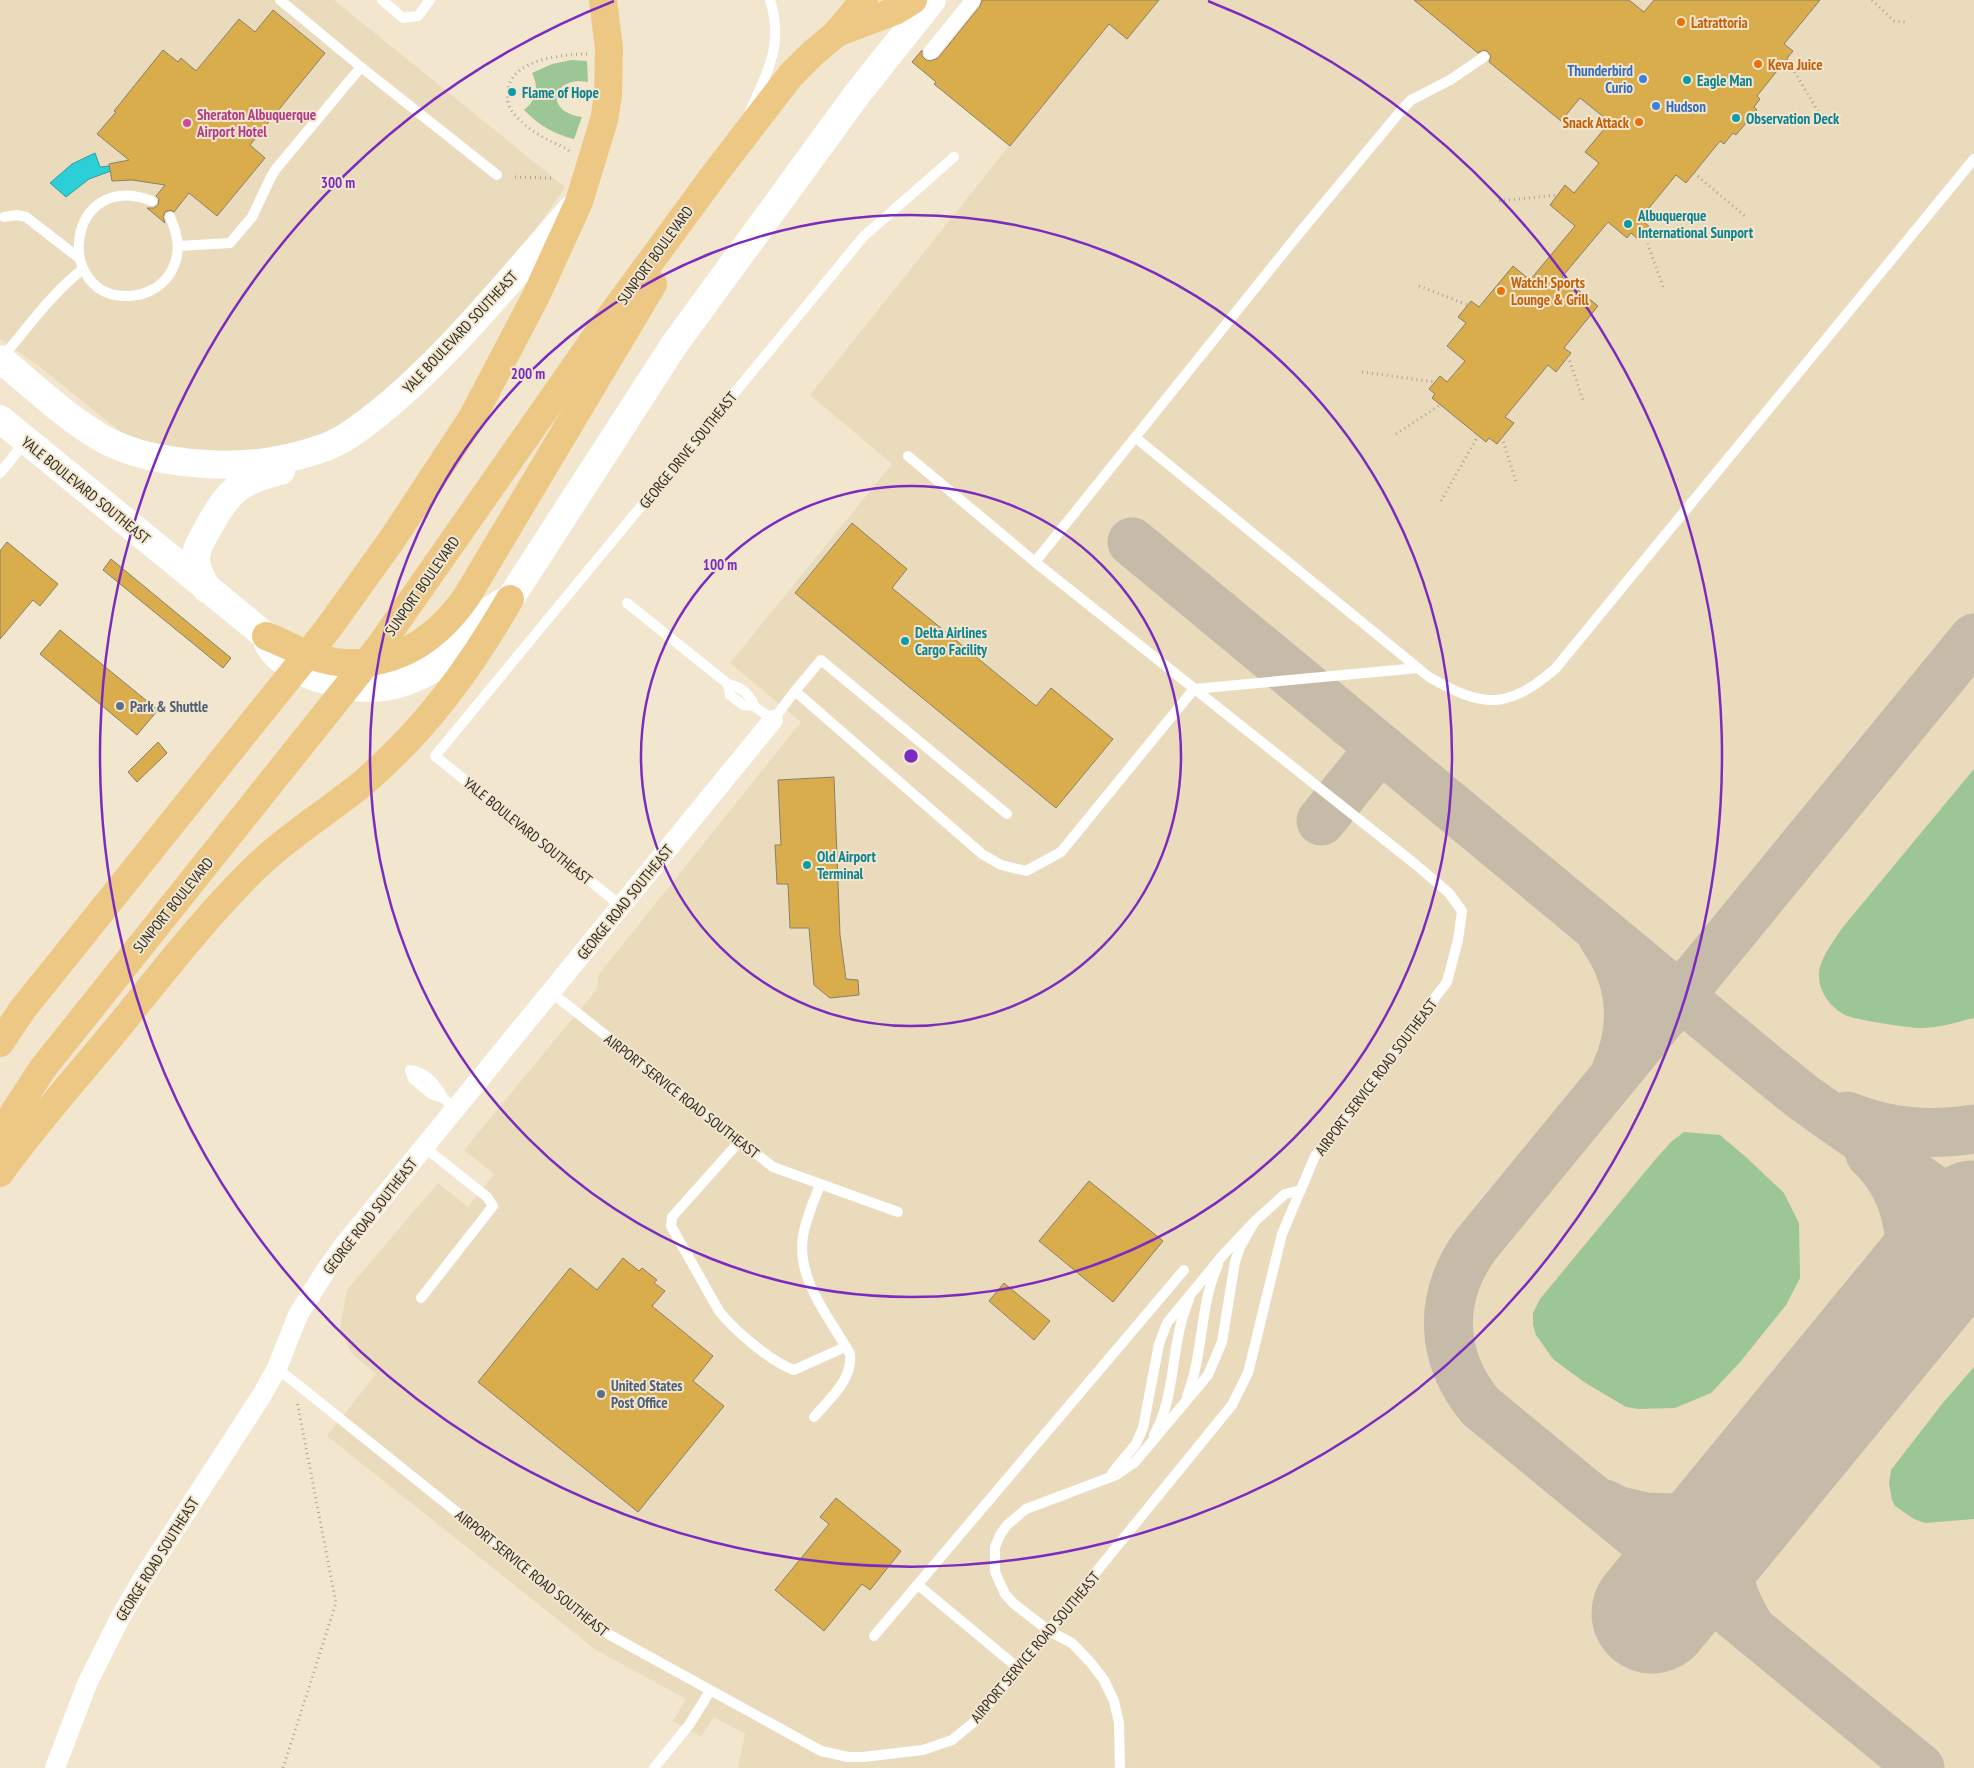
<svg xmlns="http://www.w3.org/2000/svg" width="1974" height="1768" font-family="'PT Sans Narrow',sans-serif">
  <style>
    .built { fill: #eadbbd }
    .green { fill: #9cc695 }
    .water { fill: #2dcfd7; stroke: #2e9ea1 }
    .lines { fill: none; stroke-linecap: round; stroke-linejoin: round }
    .taxiway { stroke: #c5bba8; stroke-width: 49 }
    .runway { stroke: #c5bba8; stroke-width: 121 }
    .building { fill: #d9ac4c; stroke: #8a7f6b }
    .path { stroke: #ada492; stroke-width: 3; stroke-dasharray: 1 4; stroke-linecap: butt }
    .service { stroke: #fff; stroke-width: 10 }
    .pedestrian { stroke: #fff; stroke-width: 15 }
    .minor { stroke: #fff; stroke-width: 20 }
    .secondary { stroke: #fff; stroke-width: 28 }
    .primary { stroke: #edc885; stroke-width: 28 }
    .ring { fill: none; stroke: #7b2cbf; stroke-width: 2.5 }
    .food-dot { fill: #e8710a; stroke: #f2e6cf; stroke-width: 2 }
    .shop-dot { fill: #3f7fe0; stroke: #f2e6cf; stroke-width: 2 }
    .culture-dot { fill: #0f9aa8; stroke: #f2e6cf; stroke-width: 2 }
    .hotel-dot { fill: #d1479c; stroke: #f2e6cf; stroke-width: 2 }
    .service-dot { fill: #5c6f8a; stroke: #f2e6cf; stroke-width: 2 }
    .labels { text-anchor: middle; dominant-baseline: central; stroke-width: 4; stroke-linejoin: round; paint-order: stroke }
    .food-label { font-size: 15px; font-weight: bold; fill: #c56008; stroke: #f2e6cf; text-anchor: start }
    .shop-label { font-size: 15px; font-weight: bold; fill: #366cbe; stroke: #f2e6cf; text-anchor: end }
    .culture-label { font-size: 15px; font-weight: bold; fill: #0d838f; stroke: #f2e6cf; text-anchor: start }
    .hotel-label { font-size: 15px; font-weight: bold; fill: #b23c85; stroke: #f2e6cf; text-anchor: start }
    .street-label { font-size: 15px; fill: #2f2b22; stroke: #f2e6cf }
    .service-label { font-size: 15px; font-weight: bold; fill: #4e5e75; stroke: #f2e6cf; text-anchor: start }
    .centre { fill: #7b2cbf; stroke: #f2e6cf; stroke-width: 2.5 }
    .ring-label { font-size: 15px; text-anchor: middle; font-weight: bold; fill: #7b2cbf; stroke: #f2e6cf; stroke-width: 4; stroke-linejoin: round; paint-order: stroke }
  </style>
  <rect width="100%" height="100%" fill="#f2e6cf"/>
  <g class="built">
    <path d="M0,0H334L565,187L532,235L459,323L391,390L333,429L289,446L216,455L143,442L121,432L40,367L0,339Z"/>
    <path d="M987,0H1974V1768H738L745,1734L714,1717L701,1737L673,1721L686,1699L596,1650L327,1436L376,1374L351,1353L340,1328L347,1290L438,1183L468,1207L494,1174L464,1150L597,989L599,974L801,722L730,663L892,464L810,395L1009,146L934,84L960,53Z"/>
  </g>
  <g class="green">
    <path d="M572,60L587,61L588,82C551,76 544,112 582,117L574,139C553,134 539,125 524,110C537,100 539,87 532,73L552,64Z"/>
    <path d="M1974,769V1018C1957,1022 1939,1028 1921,1028C1908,1028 1856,1020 1845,1015C1828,1006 1815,986 1820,967C1824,953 1835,939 1843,927Z"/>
    <path d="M1684,1132L1720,1135L1747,1158L1784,1193L1799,1223L1800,1278L1786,1305L1741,1361L1711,1393L1675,1408L1639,1409L1626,1407L1584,1382L1553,1359L1536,1335L1533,1325V1313L1540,1299L1654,1161L1671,1142Z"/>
    <path d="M1974,1367V1519L1925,1523L1914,1519L1895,1506L1892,1500L1889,1483L1891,1470L1942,1404Z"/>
  </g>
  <path class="water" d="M95,153L100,167L109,166L111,171L89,179L66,197L50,183L72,164Z"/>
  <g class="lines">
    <g class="taxiway">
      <path d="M1132,542L1768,1069L1804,1098L1974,1218"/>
      <path d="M1321,821L1380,748"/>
      <path d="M1602,936C1631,976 1637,1025 1616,1070"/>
      <path d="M1847,1116C1890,1133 1928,1136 1974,1129"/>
      <path d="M1605,1504L1616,1510L1646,1517L1674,1518L1708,1510L1755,1488L1879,1336C1888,1321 1897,1305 1903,1288C1919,1243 1906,1187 1870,1154"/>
      <path d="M1751,1628C1716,1574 1725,1541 1755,1488"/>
      <path d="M1920,1768L1480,1406C1440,1357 1438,1299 1474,1247L1974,638"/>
    </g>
    <path class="runway" d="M1652,1613L1974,1221"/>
  </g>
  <g class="building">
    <path d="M982,0H1159L1127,39L1109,24L1010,146L934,84L936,82L912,62L922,50V56L926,60L930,61L938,58L980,6Z"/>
    <path d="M1414,0H1629L1644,12L1654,0H1820L1784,44L1793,51L1757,96L1760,99L1754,107L1757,110L1736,135L1733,133L1724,144L1720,141L1686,183L1676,175L1640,219L1650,227L1639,240L1631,233L1627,238L1608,222L1562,277L1598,306L1564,348L1571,353L1556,372L1548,365L1505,417L1514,423L1497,444L1489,438L1486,442L1432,398L1435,394L1429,389L1440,376L1447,382L1465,361L1447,346L1466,323L1458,317L1471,301L1479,307L1513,266L1530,280L1575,226L1550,205L1565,185L1574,193L1599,163L1585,152L1610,122L1580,98L1561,121L1489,62L1491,56L1487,51L1483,50L1478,53Z"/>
    <path d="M273,10L325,53L250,145L265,158L217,216L189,193L174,212L170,210L165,212L163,217L165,223L147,208H154L158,205L159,199L156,196L165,185L132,180L112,181L109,164L129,160L97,134L116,112L114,111L163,50L178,62L181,58L196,71L239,19L255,32Z"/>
    <path d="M852,523L907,569L892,588L1036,706L1051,688L1113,739L1056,808L795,593Z"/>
    <path d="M7,542L58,584L40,606L33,600L0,639V551Z"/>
    <path d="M111,559L231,658L223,668L103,570Z"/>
    <path d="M60,630L158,710L137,735L40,654Z"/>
    <path d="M158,742L167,753L137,782L128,772Z"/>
    <path d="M834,777L840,935L846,979L858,980L859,995L830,998L814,985L809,928H790L788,884H777L775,845H781L778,780Z"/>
    <path d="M1089,1181L1163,1241L1113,1302L1039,1241Z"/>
    <path d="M623,1258L639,1271L642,1268L657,1280L654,1283L665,1291L652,1306L713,1356L693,1381L724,1406L638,1512L478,1382L570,1268L597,1290Z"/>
    <path d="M1004,1283L1050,1321L1034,1340L989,1301Z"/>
    <path d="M836,1498L901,1551L870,1590L862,1584L824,1631L775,1590L829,1524L820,1517Z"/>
  </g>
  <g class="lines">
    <g class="path">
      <path d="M1872,0L1894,21L1907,22"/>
      <path d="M1787,59L1819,113"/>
      <path d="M569,151C563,146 555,144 548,140C535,133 518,122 510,108C507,102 507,96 508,89C513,59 564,54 588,54"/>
      <path d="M1694,173L1745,216"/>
      <path d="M515,177L553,178"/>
      <path d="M1499,201L1557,195"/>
      <path d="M1644,234L1664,289"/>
      <path d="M1419,286L1468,305"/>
      <path d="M1568,356L1584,403"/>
      <path d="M1362,372L1435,382"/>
      <path d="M1396,434L1440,405"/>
      <path d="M1502,437L1516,482"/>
      <path d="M1441,501L1478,436"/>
      <path d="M283,1768L336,1603L297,1401"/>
    </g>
    <g class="service">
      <path d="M280,0L361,67L497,175"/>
      <path d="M382,0L403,18L418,16L430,0"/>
      <path d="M750,111C768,71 784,44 770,0"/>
      <path d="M152,201C65,168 53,300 130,296C145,295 160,288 169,275C182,255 179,237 170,217"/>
      <path d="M4,217L17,215L26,217L79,258"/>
      <path d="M179,246L230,243L252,217L270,179L275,170L361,67"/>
      <path d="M2,358C28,327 51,294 83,269"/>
      <path d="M1136,438L1429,677C1483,708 1507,710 1555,669L1974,159"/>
      <path d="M0,473L26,441"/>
      <path d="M1035,562L1301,231L1399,113L1411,100L1450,80L1484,57"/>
      <path d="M627,603L728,684C741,687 750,693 754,706"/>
      <path d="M728,684L730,695L743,705L754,706L773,720L795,691L982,854L1001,865L1026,871L1061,852L1194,689L1418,668"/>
      <path d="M795,691L821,660L1007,814"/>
      <path d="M621,906L435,756L864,236L954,157"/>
      <path d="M552,993L773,1167L898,1212"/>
      <path d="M443,1098C436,1084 426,1072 410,1070L413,1079L431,1094L443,1098L456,1109"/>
      <path d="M739,1142L672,1217L671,1226L719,1311C734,1330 771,1362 794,1370L845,1347"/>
      <path d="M421,1298L493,1206L487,1197L424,1147"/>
      <path d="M277,1368L610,1635L821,1751L848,1757H863L923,1750L952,1740L974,1722L1232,1405L1248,1373L1282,1234L1315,1156L1447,982L1458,940L1462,911L1449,893L1415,864L1035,562L908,456"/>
      <path d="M1187,1396C1204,1354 1199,1306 1218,1265"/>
      <path d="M814,1417C829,1399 853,1380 850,1354C830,1318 796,1280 803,1236C806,1219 813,1202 820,1185"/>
      <path d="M1154,1435C1177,1395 1170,1342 1189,1300"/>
      <path d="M1112,1473L1136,1444L1143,1428L1159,1344L1167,1323L1223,1255L1255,1221L1285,1194L1301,1190"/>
      <path d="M918,1585L1018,1668"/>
      <path d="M874,1636L1184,1270"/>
      <path d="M654,1768L689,1725L710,1691"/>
      <path d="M1120,1768L1119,1723L1114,1701L1104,1680L1091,1663L1072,1643L1049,1631L1013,1603L1005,1594L995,1572V1547L1000,1535L1007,1525L1026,1509L1116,1475L1135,1462L1208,1375L1222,1342L1235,1262L1240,1247L1255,1221"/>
    </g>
    <path class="pedestrian" d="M931,52L973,0"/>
    <path class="minor" d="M55,1768L87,1684L120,1618L142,1580L262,1395L277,1368L298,1315L326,1270L344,1245L773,720"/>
    <g class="secondary">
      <path d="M0,359C34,386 67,419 105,440C135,456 173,462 207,464C245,467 287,461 323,448C344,441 362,426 380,412C450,355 512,277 572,209"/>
      <path d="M0,419L266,636C267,641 269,647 272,650C280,662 307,675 321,679C337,684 357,689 373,688C405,687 440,669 461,645C479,624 482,611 510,599L674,345L858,93L932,0"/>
      <path d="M207,589C203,580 196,570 196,560C195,548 203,538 208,528C229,490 239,481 281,471"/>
    </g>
    <g class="primary">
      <path d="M837,33L895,11L913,0"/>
      <path d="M266,636C285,643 302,654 322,659C383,675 434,644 467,596L653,284"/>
      <path d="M0,1043L22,1010L327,630L391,541L472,418L537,294L579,202L604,120L608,96L609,48L603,0"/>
      <path d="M0,1134L43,1068L379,647L604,325L714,175L791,75L814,52L836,34L864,0"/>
      <path d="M0,1173C33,1126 73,1082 110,1037C157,980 203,919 256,867C289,835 328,812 363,783C425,730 469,670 510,599"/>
    </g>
  </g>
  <g class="ring">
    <circle cx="911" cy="756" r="270"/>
    <circle cx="911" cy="756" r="541"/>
    <path d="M1208 1A811 811 0 1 1 614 1"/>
  </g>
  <g class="food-dot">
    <circle cx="1681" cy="22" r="5"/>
    <circle cx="1758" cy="64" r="5"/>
    <circle cx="1639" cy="122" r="5"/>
    <circle cx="1501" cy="291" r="5"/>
  </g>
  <g class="shop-dot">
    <circle cx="1643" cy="79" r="5"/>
    <circle cx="1656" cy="106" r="5"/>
  </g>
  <g class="culture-dot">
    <circle cx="1687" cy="80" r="5"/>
    <circle cx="512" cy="92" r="5"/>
    <circle cx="1736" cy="118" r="5"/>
    <circle cx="1628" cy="224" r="5"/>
    <circle cx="905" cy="641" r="5"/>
    <circle cx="807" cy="865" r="5"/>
  </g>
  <circle class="hotel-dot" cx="187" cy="123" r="5"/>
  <g class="service-dot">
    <circle cx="120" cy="706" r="5"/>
    <circle cx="601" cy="1394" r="5"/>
  </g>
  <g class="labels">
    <g class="food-label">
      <text x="1691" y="22">Latrattoria</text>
      <text x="1768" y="64">Keva Juice</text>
      <text x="1629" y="122" text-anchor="end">Snack Attack</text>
      <text x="1511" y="282">Watch! Sports<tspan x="1511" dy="17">Lounge &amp; Grill</tspan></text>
    </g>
    <g class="shop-label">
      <text x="1633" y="70">Thunderbird<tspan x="1633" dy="17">Curio</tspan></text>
      <text x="1666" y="106" text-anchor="start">Hudson</text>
    </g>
    <g class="culture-label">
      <text x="1697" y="80">Eagle Man</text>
      <text x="522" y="92">Flame of Hope</text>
      <text x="1746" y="118">Observation Deck</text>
      <text x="1638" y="215">Albuquerque<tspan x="1638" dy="17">International Sunport</tspan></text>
      <text x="915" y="632">Delta Airlines<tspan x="915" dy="17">Cargo Facility</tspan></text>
      <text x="817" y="856">Old Airport<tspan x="817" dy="17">Terminal</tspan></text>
    </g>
    <g class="hotel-label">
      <text x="197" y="114">Sheraton Albuquerque<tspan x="197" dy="17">Airport Hotel</tspan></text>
    </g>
    <g class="street-label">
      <text transform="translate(655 255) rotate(-54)">SUNPORT BOULEVARD</text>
      <text transform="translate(460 332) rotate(-47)">YALE BOULEVARD SOUTHEAST</text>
      <text transform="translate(688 450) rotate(-51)">GEORGE DRIVE SOUTHEAST</text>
      <text transform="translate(86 490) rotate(39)">YALE BOULEVARD SOUTHEAST</text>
      <text transform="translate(422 586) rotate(-55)">SUNPORT BOULEVARD</text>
      <text transform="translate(528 831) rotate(39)">YALE BOULEVARD SOUTHEAST</text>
      <text transform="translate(625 902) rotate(-51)">GEORGE ROAD SOUTHEAST</text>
      <text transform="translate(173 905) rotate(-51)">SUNPORT BOULEVARD</text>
      <text transform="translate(1376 1077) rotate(-53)">AIRPORT SERVICE ROAD SOUTHEAST</text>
      <text transform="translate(682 1096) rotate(38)">AIRPORT SERVICE ROAD SOUTHEAST</text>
      <text transform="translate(370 1216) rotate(-52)">GEORGE ROAD SOUTHEAST</text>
      <text transform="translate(157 1559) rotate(-58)">GEORGE ROAD SOUTHEAST</text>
      <text transform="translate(532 1573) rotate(39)">AIRPORT SERVICE ROAD SOUTHEAST</text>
      <text transform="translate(1035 1647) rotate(-50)">AIRPORT SERVICE ROAD SOUTHEAST</text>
    </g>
    <g class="service-label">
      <text x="130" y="706">Park &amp; Shuttle</text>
      <text x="611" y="1385">United States<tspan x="611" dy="17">Post Office</tspan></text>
    </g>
  </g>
  <circle cx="911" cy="756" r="8" class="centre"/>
  <g class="ring-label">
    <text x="338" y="188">300 m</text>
    <text x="528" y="379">200 m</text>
    <text x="720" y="570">100 m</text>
  </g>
</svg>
